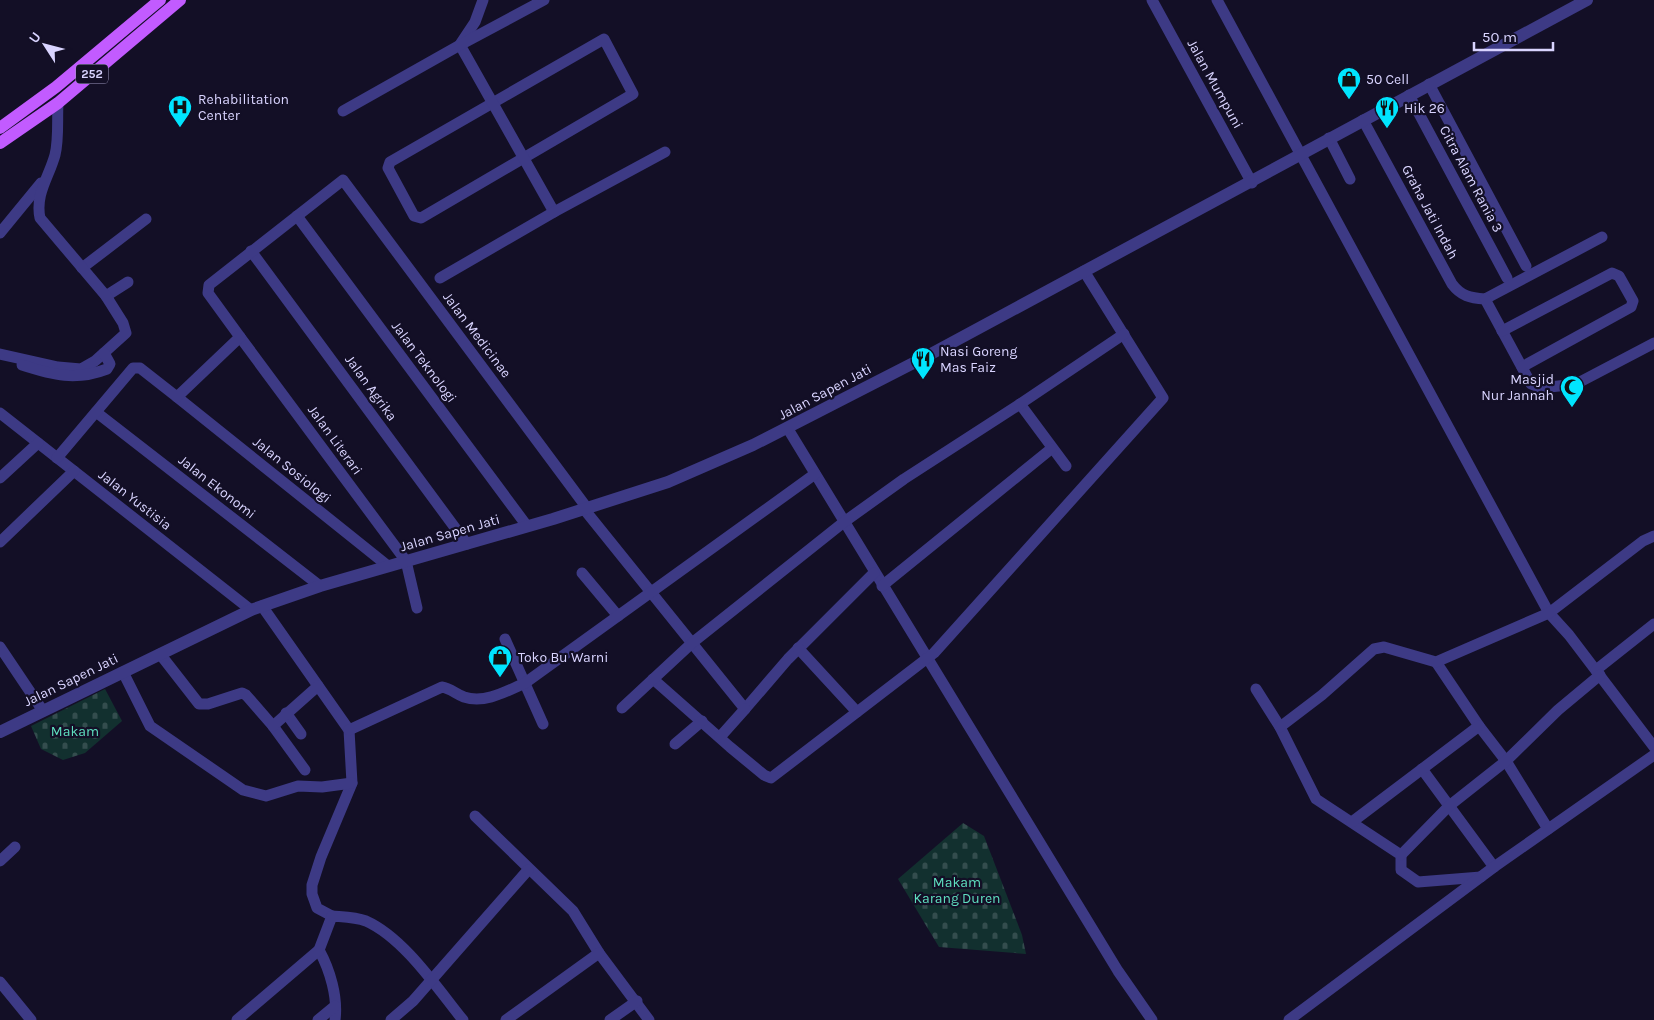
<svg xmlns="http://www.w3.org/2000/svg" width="1654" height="1020" font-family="Karla,sans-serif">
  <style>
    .cemetery { fill: url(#cemetery-stones) }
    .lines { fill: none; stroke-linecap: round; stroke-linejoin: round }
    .minor { stroke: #3d3a85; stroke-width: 11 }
    .tertiary { stroke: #3d3a85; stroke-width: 12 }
    .primary { stroke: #c25bff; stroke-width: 12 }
    .labels { text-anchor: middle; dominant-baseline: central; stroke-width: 4.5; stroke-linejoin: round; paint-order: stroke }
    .shield { fill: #130f26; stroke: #9e99be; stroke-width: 1 }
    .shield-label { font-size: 12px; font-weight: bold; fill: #d9d4ff }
    .poi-label { font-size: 14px; fill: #d9d4ff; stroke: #130f26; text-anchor: start }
    .street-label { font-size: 14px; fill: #d9d4ff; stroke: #130f26 }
    .park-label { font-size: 14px; fill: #5fe0c0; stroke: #130f26 }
  </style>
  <defs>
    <pattern id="cemetery-stones" width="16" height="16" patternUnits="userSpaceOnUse" patternTransform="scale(1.25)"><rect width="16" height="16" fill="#12302f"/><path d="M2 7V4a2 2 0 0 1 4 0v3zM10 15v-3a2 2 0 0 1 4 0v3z" fill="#344d4e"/></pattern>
  </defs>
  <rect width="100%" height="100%" fill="#130f26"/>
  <g class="cemetery">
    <path d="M105,689L122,721L85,753L63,760L41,749L31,726Z"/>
    <path d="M963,823L984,836L1022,935L1026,954L939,947L898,879Z"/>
  </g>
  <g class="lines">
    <g class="minor">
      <path d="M1152,0L1252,183"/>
      <path d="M1217,0L1549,613L1569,635L1654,747"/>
      <path d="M604,39L633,94L421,218L414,216L388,168L390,162Z"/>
      <path d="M461,43L475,22L483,0"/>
      <path d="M460,45L554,212"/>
      <path d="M1429,84L1526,266"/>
      <path d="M1409,95L1507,278"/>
      <path d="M343,111L460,45L544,0"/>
      <path d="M1363,120L1452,284C1461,296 1470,298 1485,299L1602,237"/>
      <path d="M1329,138L1350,179"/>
      <path d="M297,216L527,526"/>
      <path d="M0,233L41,183"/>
      <path d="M251,251L467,544"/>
      <path d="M82,268L146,219"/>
      <path d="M440,278L554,212L665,152"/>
      <path d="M106,296L128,282"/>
      <path d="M1485,299L1531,384L1541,388L1576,384L1654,343"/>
      <path d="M1502,331L1612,273L1619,276L1633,301L1631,307L1522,367"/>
      <path d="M240,337L406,561L417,608"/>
      <path d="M0,354L58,367L81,369L95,361L126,333L123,323L106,296L40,218C35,194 49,177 55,155C59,139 57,120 58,103"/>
      <path d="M22,365C53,375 76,381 107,369L110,364L104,353"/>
      <path d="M177,397L388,566"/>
      <path d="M1020,404L1066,466"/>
      <path d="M96,412L320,586"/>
      <path d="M0,413L251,610"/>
      <path d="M788,429L1118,971L1152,1020"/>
      <path d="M57,458L133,368H140L177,397L240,337L208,293L209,285L343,180L587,508"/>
      <path d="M0,478L38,443"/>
      <path d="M584,509L745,709L788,659L874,573"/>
      <path d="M0,542L74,471"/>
      <path d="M582,573L618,616"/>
      <path d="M882,586L1051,449"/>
      <path d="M262,606L349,730L352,783L321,857L312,885V894L317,908L332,916"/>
      <path d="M505,639L543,724"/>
      <path d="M0,647L43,711"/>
      <path d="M798,648L857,712"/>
      <path d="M160,654L199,704H208L242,693L246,695L273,726L305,770"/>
      <path d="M1436,662L1479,726L1506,761L1548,829"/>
      <path d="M1596,670L1654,624"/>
      <path d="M123,672L150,726L243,790L266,796L298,786L322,787L352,783"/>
      <path d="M653,679L730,747L764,775L771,778L934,653L1163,398L1084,271"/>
      <path d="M1256,689L1280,727L1316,799L1401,855V870L1418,882L1481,877"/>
      <path d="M622,708L692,643L844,522L904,479L1020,404L1124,334"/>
      <path d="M286,713L301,734"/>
      <path d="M273,726L318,686"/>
      <path d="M1280,727L1322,695L1374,649L1384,647L1436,662L1549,613L1643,541L1654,536"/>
      <path d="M349,730L442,687C450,688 456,694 464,697C485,704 507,691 525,683L815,474"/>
      <path d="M720,737L745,709"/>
      <path d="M675,744L702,721"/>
      <path d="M1422,769L1494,867"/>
      <path d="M475,816L573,911L599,953L649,1020"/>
      <path d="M1352,822L1479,726"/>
      <path d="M1401,855L1449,806L1506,761L1558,710L1600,675"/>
      <path d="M0,861L15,847"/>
      <path d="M319,950C330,970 338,997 335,1020"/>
      <path d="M0,982L31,1020"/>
      <path d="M237,1020L319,950L332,916C343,917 355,917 366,921C404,938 437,988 463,1020"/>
      <path d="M318,1020L335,1006"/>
      <path d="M391,1020L413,1001L528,870"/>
      <path d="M506,1020L599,953"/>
      <path d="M610,1020L637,1001"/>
      <path d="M1289,1020L1494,867L1654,755"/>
    </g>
    <path class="tertiary" d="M0,732L251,610L320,586L553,519L668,482L753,445L929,355L1587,0"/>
    <g class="primary">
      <path d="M0,128L56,87L160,0"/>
      <path d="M0,143L58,103L180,0"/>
    </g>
  </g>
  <defs>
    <g id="shop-pin" transform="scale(1.25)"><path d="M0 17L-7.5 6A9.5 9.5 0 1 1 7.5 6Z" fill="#00e5ff" stroke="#130f26"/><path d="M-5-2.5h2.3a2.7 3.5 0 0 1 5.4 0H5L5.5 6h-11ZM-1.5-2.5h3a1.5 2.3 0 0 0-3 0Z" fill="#111"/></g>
    <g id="hospital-pin" transform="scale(1.25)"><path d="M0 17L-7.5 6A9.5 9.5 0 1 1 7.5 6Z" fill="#00e5ff" stroke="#130f26"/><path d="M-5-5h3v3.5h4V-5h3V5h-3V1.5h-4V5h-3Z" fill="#111"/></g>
    <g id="restaurant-pin" transform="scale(1.25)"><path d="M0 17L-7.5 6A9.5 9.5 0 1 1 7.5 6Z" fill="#00e5ff" stroke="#130f26"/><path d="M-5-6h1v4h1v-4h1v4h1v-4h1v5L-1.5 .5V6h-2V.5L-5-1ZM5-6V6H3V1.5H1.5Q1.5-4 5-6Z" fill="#111"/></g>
    <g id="mosque-pin" transform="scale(1.25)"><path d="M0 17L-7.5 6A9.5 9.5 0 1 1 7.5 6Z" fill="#00e5ff" stroke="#130f26"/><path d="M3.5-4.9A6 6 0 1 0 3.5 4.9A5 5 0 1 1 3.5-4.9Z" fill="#111"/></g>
  </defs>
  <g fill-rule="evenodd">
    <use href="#shop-pin" x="1349" y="79"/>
    <use href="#hospital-pin" x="180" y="107"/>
    <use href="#restaurant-pin" x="1387" y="108"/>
    <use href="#restaurant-pin" x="923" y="359"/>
    <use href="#mosque-pin" x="1572" y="387"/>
    <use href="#shop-pin" x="500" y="657"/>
  </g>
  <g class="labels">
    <rect class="shield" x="76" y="64.5" width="32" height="19" rx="4"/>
    <g class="shield-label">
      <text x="92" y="74">252</text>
    </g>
    <g class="poi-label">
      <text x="1366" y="79">50 Cell</text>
      <text x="198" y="99">Rehabilitation<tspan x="198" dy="16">Center</tspan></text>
      <text x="1404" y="108">Hik 26</text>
      <text x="940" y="351">Nasi Goreng<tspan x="940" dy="16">Mas Faiz</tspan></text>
      <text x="1554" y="379" text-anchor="end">Masjid<tspan x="1554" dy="16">Nur Jannah</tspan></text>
      <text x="518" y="657">Toko Bu Warni</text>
    </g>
    <g class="street-label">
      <text transform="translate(1215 84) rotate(61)">Jalan Mumpuni</text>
      <text transform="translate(1471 179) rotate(62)">Citra Alam Rania 3</text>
      <text transform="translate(1430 212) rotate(62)">Graha Jati Indah</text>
      <text transform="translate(477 335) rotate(53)">Jalan Medicinae</text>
      <text transform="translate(424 362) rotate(53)">Jalan Teknologi</text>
      <text transform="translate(371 388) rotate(54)">Jalan Agrika</text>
      <text transform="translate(825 392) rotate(-28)">Jalan Sapen Jati</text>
      <text transform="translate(335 440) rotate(54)">Jalan Literari</text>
      <text transform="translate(292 470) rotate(39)">Jalan Sosiologi</text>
      <text transform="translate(217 487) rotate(38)">Jalan Ekonomi</text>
      <text transform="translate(135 500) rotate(38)">Jalan Yustisia</text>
      <text transform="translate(450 533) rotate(-16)">Jalan Sapen Jati</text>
      <text transform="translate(71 680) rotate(-26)">Jalan Sapen Jati</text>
    </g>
    <g class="park-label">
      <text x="75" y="731">Makam</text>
      <text x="957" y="882">Makam<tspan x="957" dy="16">Karang Duren</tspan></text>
    </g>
  </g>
  <g transform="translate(45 45) rotate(306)" stroke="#130f26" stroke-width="4" paint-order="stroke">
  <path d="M0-4L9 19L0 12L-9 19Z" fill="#d9d4ff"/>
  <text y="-8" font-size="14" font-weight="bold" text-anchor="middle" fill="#d9d4ff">U</text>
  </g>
  <path d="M1474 42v8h79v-8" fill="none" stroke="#d9d4ff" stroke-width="2.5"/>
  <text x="1482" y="42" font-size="15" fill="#d9d4ff" stroke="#130f26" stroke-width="4" paint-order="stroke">50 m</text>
</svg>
